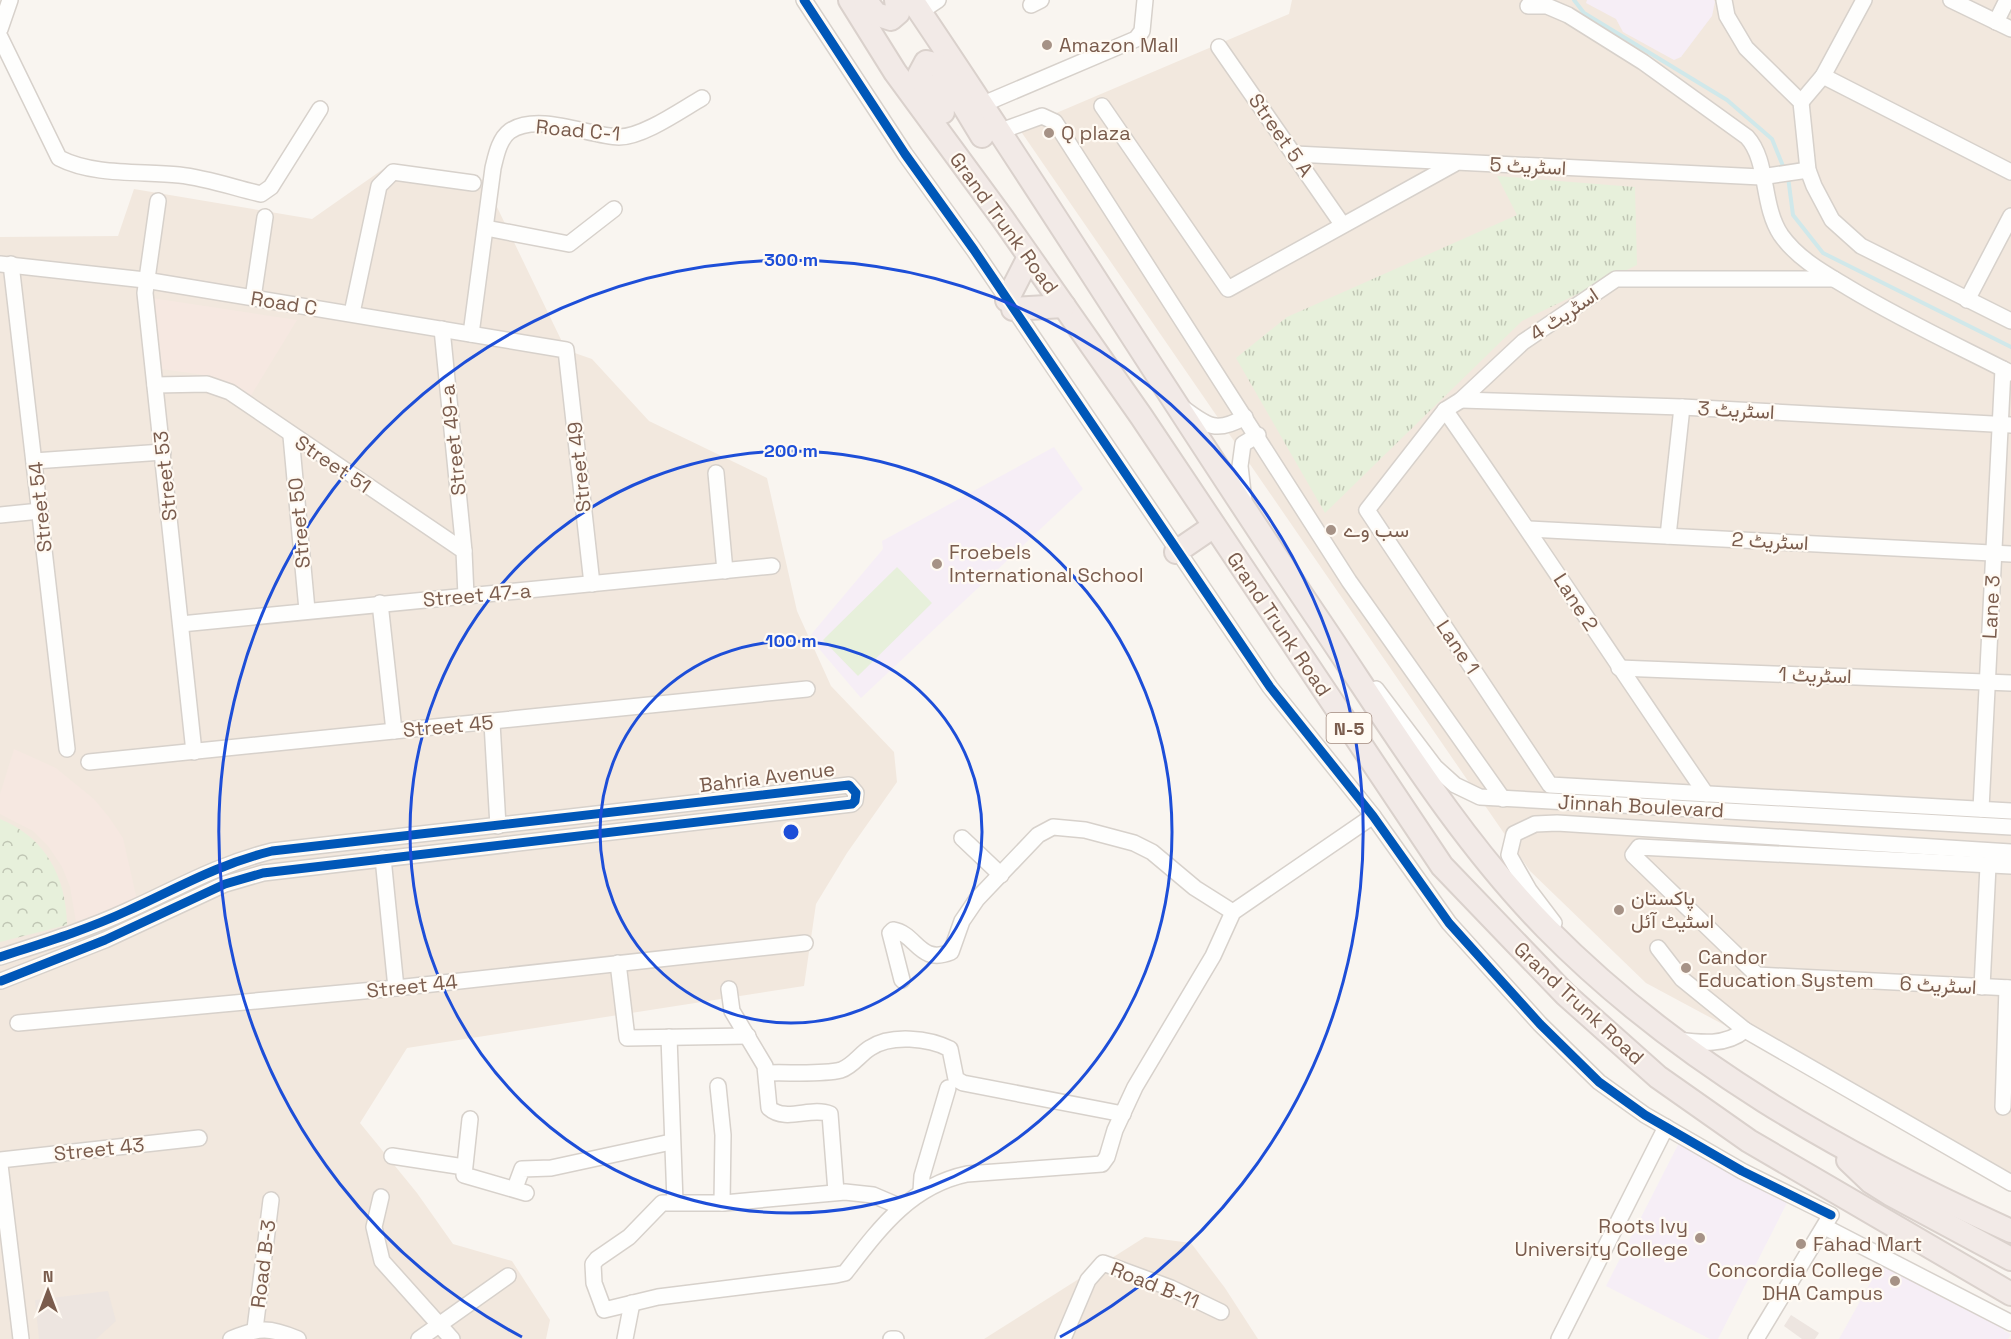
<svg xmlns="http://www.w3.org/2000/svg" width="2011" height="1339" font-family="'Space Grotesk',Vazirmatn,sans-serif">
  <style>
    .residential { fill: #f2e8de }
    .commercial { fill: #f6e8e1 }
    .industrial { fill: #ede5e0 }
    .education { fill: #f6eef6 }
    .grass { fill: url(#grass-tufts) }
    .park { fill: url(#park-crowns) }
    .pitch { fill: #e7f0db }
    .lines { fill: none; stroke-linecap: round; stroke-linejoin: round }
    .stream { stroke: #d0e8ea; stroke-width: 4 }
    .minor-casing { stroke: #d7d1cb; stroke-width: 18 }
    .highway-casing { stroke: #dad1cc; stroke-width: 26 }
    .minor { stroke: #fefefd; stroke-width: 15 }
    .highway { stroke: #f2eae7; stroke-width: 22 }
    .cycleway-casing { stroke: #fffaf3; stroke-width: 13 }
    .cycleway { stroke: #0057b8; stroke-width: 9 }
    .ring { fill: none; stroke: #1d4ed8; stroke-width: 3 }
    .poi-dot { fill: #a69286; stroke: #fffaf3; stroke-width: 2 }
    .labels { text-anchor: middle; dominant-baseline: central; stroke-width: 4.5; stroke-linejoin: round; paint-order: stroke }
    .shield { fill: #fffaf3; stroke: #a28b7f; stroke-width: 1.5 }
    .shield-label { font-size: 18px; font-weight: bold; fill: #7a5c4d }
    .poi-label { font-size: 20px; fill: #7a5c4d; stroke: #fffaf3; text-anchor: start }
    .street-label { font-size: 20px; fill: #7a5c4d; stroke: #fffaf3 }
    .centre { fill: #1d4ed8; stroke: #fffaf3; stroke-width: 3 }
    .ring-label { font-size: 18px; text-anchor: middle; font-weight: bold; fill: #1d4ed8; stroke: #fffaf3; stroke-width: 4.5; stroke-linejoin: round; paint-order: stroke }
  </style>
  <defs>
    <pattern id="grass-tufts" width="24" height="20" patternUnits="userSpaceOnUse" patternTransform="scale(1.5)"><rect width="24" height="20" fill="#e7f0db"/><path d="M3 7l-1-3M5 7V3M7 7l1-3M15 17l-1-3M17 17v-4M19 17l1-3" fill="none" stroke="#c0c6b4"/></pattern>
    <pattern id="park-crowns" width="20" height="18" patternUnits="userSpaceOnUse" patternTransform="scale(1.5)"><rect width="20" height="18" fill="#e7f0db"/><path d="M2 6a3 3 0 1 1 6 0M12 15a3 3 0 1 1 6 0" fill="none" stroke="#c0c6b4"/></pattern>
  </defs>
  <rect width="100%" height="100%" fill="#f9f5f0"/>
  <g class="residential">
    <path d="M1292,0H2011V1179L1646,983L1530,871L1022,133L1021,128L1289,14Z"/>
    <path d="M389,165L484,180L566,350L592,359L649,421L767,478L797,611L831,686L894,752L897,782L847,853L816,904L804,986L407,1048L360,1123L417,1193L453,1244L512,1261L550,1320L546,1339H0V237L118,236L134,189L312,219Z"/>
    <path d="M1145,1237L1191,1243L1225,1288L1258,1339H984Z"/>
  </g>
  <g class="commercial">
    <path d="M152,298L297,320L250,397L204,375L161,369Z"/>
    <path d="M14,749L56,768L94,799L109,817L123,838L137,900L76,922L70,887L62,867L48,846L33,831L0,814V794Z"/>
  </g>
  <g class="industrial">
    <path d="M108,1291L116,1321L96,1339H39L35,1300Z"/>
    <path d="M1791,1315L1819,1333L1815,1339H1802L1784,1326Z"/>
  </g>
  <g class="education">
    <path d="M1587,0H1714L1715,2L1712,16L1681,57L1674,60L1623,32L1616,19L1586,3Z"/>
    <path d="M1054,447L1083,489L861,698L809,637L883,549L882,541Z"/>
    <path d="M1684,1133L1794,1189L1718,1339H1710L1606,1286Z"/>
    <path d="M1882,1262L2006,1324L2004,1331L2011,1334L2008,1339H1839Z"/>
  </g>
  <path class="grass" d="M1497,176L1635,187L1637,265L1522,321L1325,513L1236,358L1287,317L1517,215Z"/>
  <path class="park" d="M0,819C46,838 66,877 67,925L0,942Z"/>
  <path class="pitch" d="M897,567L932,603L858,676L823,640Z"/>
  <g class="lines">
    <g class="stream">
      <path d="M1574,0L1584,13L1727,100L1772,139L1785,171"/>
      <path d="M1788,177L1793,215L1823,253L2011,347"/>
    </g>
    <g class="minor-casing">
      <g id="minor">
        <path d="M804,0L905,154L974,250L1270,687L1373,816L1449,923L1540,1024L1599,1082L1645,1115L1742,1171L1831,1215"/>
        <path d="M1724,0L1727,16L1746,48L1801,102L1808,170L1814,186L1832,220L1861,246L2011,321"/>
        <path d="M1951,0L2011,29"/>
        <path d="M1031,5L1041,0"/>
        <path d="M1528,6H1547L1568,15L1643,62L1747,137C1769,161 1761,205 1781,235C1798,259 1824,273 1849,288C1902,320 1956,345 2011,373"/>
        <path d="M920,12L938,0"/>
        <path d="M1996,22L2007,0"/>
        <path d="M0,29L10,0"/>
        <path d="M0,37L59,158C94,176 141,171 179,175C207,178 235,188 261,194L271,187L320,109"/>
        <path d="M1219,47L1342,224"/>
        <path d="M1823,76L2011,172"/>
        <path d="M1801,102L1823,76L1864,0"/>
        <path d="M981,105L1136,39L1142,31L1145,0"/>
        <path d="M1102,106L1228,289L1454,164"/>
        <path d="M998,132L1042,116L1055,122L1349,581L1503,799"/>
        <path d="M1295,154L1761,177L1808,170"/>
        <path d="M158,201L145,293L194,752"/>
        <path d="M486,228L569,244L614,209"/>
        <path d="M0,264L145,280L566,350L592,584"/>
        <path d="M11,264L67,749"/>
        <path d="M1834,279H1616L1523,342L1461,400L1445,410L1367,510L1550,785L2011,811"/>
        <path d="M253,298L265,217"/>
        <path d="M1967,300L2011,216"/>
        <path d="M352,313L379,186L393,172L473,183"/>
        <path d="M442,329L464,551"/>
        <path d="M471,334L493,168C496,156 499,139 510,131C538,112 589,136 619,137C643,137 681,110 702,98"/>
        <path d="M155,385L207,384L230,392L464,551L466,596"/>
        <path d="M1461,400L1682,407L2011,425"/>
        <path d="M1183,408C1208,427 1217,433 1245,417"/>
        <path d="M1445,410C1534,537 1618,666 1706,794"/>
        <path d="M291,436L307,610"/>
        <path d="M34,461L163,452"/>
        <path d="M716,473L725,571"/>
        <path d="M1244,501L1240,466L1243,444L1258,435"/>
        <path d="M0,515L40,511"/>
        <path d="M1529,529L2011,554"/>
        <path d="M1668,536L1682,407"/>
        <path d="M380,603L394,731"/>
        <path d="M181,624L772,566"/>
        <path d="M1619,668L2011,683"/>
        <path d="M1376,689L1435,767L1455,785L1480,797L2011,827"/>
        <path d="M492,723L498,826"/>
        <path d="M89,762L807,689"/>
        <path d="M1981,809L2003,369"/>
        <path d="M962,838L1001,875"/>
        <path d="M383,858L396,988"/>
        <path d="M2011,866L1639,847L1633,855L1757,975L2011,988"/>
        <path d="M1554,923L1529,890L1509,855L1514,834L1535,824L1557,823L2011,852"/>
        <path d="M1658,948L1682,979L1745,1030L2011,1183"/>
        <path d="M0,957C43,943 86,930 127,911C178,888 216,865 272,851L849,785L856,793L855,801L852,804L263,873L225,884L105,940L1,981"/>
        <path d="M618,963L627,1038L748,1036"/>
        <path d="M902,980L890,933L893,930C917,934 919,965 951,952L962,921L977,899L1038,835L1053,827L1085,830L1134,843L1152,852L1195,888L1233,912"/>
        <path d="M1982,987L1988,866"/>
        <path d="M729,989L732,1011L765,1066L769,1108C786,1123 811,1106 830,1114L836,1192"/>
        <path d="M18,1023L396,988L805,943"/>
        <path d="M669,1037L675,1202"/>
        <path d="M1677,1040C1701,1043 1726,1046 1745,1030"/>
        <path d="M767,1073C788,1072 821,1075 841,1070C853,1066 860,1054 870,1048C891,1034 929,1038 950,1049L956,1079L963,1083L1123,1114"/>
        <path d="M718,1086L723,1135L722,1203"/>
        <path d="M2003,1107L2007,988"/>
        <path d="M470,1119L464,1175L526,1193"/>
        <path d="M392,1156L464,1167"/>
        <path d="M0,1160L199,1138"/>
        <path d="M0,1165L21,1339"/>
        <path d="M515,1188L522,1169L551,1168L671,1142"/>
        <path d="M921,1191L922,1176L948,1088"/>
        <path d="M381,1197L374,1227L382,1261L452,1339"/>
        <path d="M901,1207L873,1195L845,1192L724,1203H662L629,1237L597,1259L593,1264L594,1283L604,1310L658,1297L836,1275L845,1273C879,1229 910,1186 967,1174L1102,1164L1107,1157L1115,1130L1135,1087L1213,956L1233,912L1373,816"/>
        <path d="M1825,1227L2011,1323"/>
        <path d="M255,1329L271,1200"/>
        <path d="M231,1339C259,1327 270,1327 298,1339"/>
        <path d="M419,1339L508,1276"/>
        <path d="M625,1339L632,1303"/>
        <path d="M891,1339H896"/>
        <path d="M1063,1339L1088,1280L1103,1263L1171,1288L1221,1312"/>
        <path d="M1559,1339L1666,1127"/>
        <path d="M1756,1339L1829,1218"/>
      </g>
    </g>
    <g class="highway-casing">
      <g id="highway">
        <path d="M850,0L895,72L1003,219L1141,416L1442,866L1565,994L1658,1077L1749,1141L2011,1294"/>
        <path d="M865,0L876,14L891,19L898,13L896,0"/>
        <path d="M912,0C1051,205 1181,417 1320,622C1391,727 1457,837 1546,928C1678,1062 1841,1154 2011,1231"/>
        <path d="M943,112L919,75L926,62L939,65L982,136"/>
        <path d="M1007,300L1029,257"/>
        <path d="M1013,309L1064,306"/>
        <path d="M1176,552L1214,526"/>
        <path d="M1848,1160L1871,1182L1890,1194L2011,1259"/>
      </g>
    </g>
    <use href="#minor" class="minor"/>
    <use href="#highway" class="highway"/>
    <g class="cycleway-casing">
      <g id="cycleway">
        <path d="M804,0L905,154L974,250L1270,687L1373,816L1449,923L1540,1024L1599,1082L1645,1115L1742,1171L1831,1215"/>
        <path d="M0,957C43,943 86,930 127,911C178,888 216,865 272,851L849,785L856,793L855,801L852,804L263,873L225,884L105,940L1,981"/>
      </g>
    </g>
    <use href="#cycleway" class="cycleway"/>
  </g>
  <g class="ring">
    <circle cx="791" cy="832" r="191"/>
    <circle cx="791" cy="832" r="381"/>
    <path d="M522 1337A572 572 0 1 1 1060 1337"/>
  </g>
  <g class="poi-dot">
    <circle cx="1047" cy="45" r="6"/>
    <circle cx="1049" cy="133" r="6"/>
    <circle cx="1331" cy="530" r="6"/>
    <circle cx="937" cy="564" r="6"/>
    <circle cx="1619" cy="910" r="6"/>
    <circle cx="1686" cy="968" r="6"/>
    <circle cx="1700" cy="1238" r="6"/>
    <circle cx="1801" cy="1244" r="6"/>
    <circle cx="1895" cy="1281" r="6"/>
  </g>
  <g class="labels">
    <rect class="shield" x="1326.5" y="713" width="45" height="30" rx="4.5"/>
    <g class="shield-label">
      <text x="1349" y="728">N-5</text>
    </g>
    <g class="poi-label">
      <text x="1059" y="45">Amazon Mall</text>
      <text x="1061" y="133">Q plaza</text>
      <text x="1343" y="530">سب وے</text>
      <text x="949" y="552">Froebels<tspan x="949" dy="23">International School</tspan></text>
      <text x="1631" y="898">پاکستان<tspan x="1631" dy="23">اسٹیٹ آئل</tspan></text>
      <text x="1698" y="957">Candor<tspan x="1698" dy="23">Education System</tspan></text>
      <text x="1688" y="1226" text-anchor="end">Roots Ivy<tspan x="1688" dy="23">University College</tspan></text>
      <text x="1813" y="1244">Fahad Mart</text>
      <text x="1883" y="1270" text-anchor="end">Concordia College<tspan x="1883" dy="23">DHA Campus</tspan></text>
    </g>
    <g class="street-label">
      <text transform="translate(578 130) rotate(5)">Road C-1</text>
      <text transform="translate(1281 135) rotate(55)">Street 5 A</text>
      <text transform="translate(1528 166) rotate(3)">اسٹریٹ 5</text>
      <text transform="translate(1004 223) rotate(54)">Grand Trunk Road</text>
      <text transform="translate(284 303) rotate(9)">Road C</text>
      <text transform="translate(1564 314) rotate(-34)">اسٹریٹ 4</text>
      <text transform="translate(1736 410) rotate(3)">اسٹریٹ 3</text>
      <text transform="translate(453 440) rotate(-96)">Street 49-a</text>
      <text transform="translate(333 464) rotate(34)">Street 51</text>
      <text transform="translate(579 467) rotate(-96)">Street 49</text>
      <text transform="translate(165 476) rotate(-96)">Street 53</text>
      <text transform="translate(40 507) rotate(-96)">Street 54</text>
      <text transform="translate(299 523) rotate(-95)">Street 50</text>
      <text transform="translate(1770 541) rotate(3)">اسٹریٹ 2</text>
      <text transform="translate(477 595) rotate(-5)">Street 47-a</text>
      <text transform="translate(1576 602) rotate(57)">Lane 2</text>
      <text transform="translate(1991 607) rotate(-87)">Lane 3</text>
      <text transform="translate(1279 624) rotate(56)">Grand Trunk Road</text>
      <text transform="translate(1458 647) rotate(56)">Lane 1</text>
      <text transform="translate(1815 675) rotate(2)">اسٹریٹ 1</text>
      <text transform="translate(448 726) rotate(-5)">Street 45</text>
      <text transform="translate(767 777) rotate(-7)">Bahria Avenue</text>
      <text transform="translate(1641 806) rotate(3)">Jinnah Boulevard</text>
      <text transform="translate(1938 985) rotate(3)">اسٹریٹ 6</text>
      <text transform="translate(412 986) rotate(-6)">Street 44</text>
      <text transform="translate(1579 1003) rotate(43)">Grand Trunk Road</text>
      <text transform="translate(99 1149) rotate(-6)">Street 43</text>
      <text transform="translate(263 1264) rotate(-83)">Road B-3</text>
      <text transform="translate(1155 1285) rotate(22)">Road B-11</text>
    </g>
  </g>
  <circle cx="791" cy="832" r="9" class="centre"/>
  <g class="ring-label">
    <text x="791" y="266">300 m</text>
    <text x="791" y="457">200 m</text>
    <text x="791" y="647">100 m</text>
  </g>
  <g transform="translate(48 1291)" stroke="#fffaf3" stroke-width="4.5" paint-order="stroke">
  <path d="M0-4.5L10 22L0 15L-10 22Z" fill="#7a5c4d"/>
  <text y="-9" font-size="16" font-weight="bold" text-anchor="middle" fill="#7a5c4d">N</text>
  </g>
</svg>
